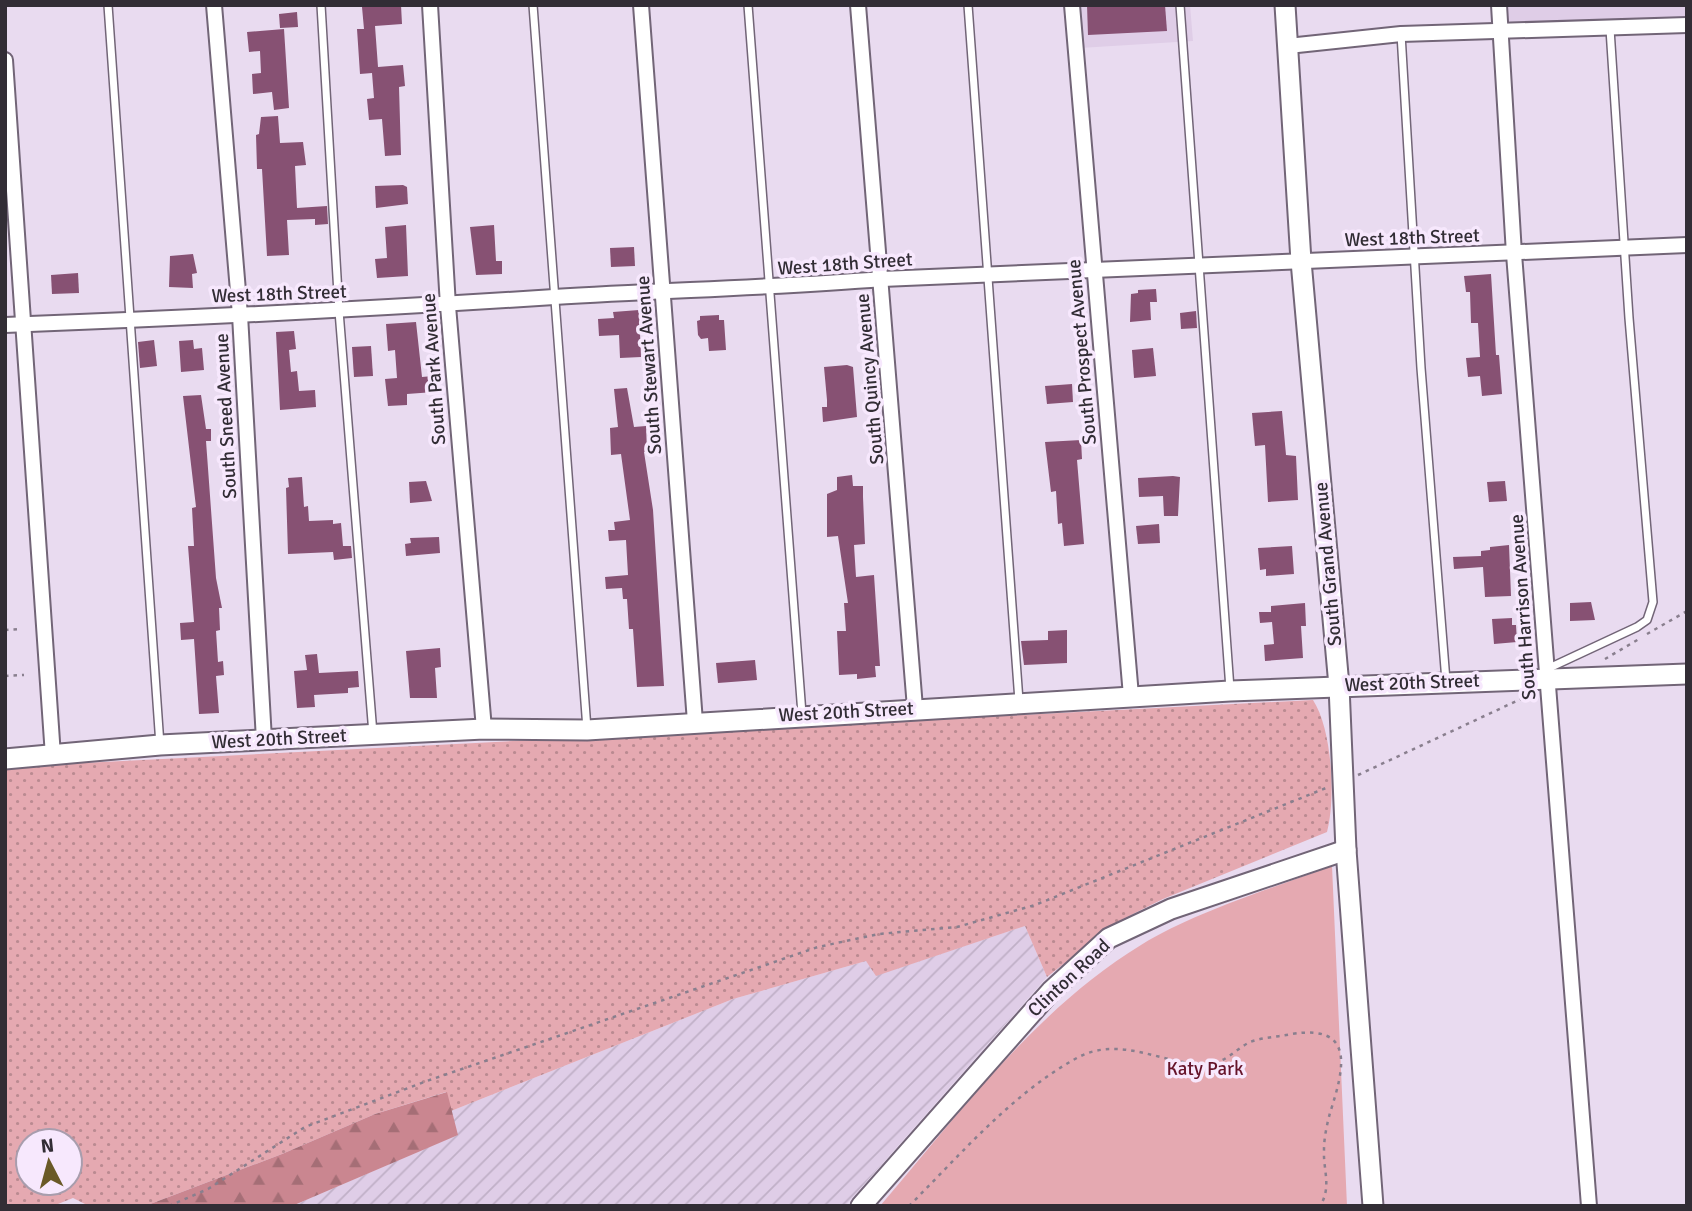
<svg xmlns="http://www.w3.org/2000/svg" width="1692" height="1211" font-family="Signika,sans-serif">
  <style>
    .built { fill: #dfcde7 }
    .industrial { fill: url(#industrial-furrows) }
    .grass { fill: url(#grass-dots); fill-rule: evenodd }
    .forest { fill: url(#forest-firs) }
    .green { fill: #e5a9b1 }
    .building { fill: #875173 }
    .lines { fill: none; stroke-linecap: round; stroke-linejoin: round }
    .lane-casing { stroke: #726577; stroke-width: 10 }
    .street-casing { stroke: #726577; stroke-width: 18 }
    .secondary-casing { stroke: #726577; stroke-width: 23 }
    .path { stroke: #897f8e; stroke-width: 2.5; stroke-dasharray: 3.5 5; stroke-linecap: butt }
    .lane { stroke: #fff; stroke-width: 7 }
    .street { stroke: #fff; stroke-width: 14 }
    .secondary { stroke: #fff; stroke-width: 19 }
    .labels { text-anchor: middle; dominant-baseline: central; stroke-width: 7; stroke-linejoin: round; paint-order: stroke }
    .street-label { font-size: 19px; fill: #322d35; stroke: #f7e8fd }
    .park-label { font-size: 19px; fill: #65132a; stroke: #f7e8fd }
  </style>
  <defs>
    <pattern id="industrial-furrows" width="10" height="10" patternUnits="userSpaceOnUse" patternTransform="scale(1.75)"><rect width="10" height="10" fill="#dfcde7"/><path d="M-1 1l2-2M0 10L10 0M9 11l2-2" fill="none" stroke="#c0b0c7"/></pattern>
    <pattern id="grass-dots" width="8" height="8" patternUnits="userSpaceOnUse" patternTransform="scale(1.75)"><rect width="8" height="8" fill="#e5a9b1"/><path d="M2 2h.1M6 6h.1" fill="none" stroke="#ba8a91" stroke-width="1.8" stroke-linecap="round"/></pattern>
    <pattern id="forest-firs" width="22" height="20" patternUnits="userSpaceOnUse" patternTransform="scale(1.75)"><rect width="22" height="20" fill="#ca8690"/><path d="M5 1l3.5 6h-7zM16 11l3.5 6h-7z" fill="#a56e76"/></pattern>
  </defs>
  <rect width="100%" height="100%" fill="#e9dbf0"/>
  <g class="built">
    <path d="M1077,5H1190L1193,41L1080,48Z"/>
    <path d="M1505,5H1687V20L1515,26L1507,19Z"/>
  </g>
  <path class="industrial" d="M1025,926L1047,977L845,1206H292L457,1135L451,1111L733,999L866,961L877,975Z"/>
  <path class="grass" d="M1313,700C1332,729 1336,798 1327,832L1163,899L1117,922L1047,977L1025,926L876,976L866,961L733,999L451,1111L446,1092L375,1114L282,1154L145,1206H89L73,1198L53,1206H5V767ZM28,1141H70V1183H28Z"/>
  <path class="forest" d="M447,1092L458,1135L292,1206H145L282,1154L375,1114Z"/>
  <path class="green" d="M1332,866L1347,1206H880C959,1114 1036,1009 1141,945C1194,912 1273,888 1332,866Z"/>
  <g class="building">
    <path d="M401,5L402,24L375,26L378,67L403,65L405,86L399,87L401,155L385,156L382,119L369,120L367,99L374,98L372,73L360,74L357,29H364L362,7Z"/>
    <path d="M1087,5H1165L1167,31L1088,35Z"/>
    <path d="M297,12L298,27L280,28L279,14Z"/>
    <path d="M284,29L289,108L274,110L272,92L253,94L252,74L261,73L260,51L249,52L247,32Z"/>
    <path d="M278,116L280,143L303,142L306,165L295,166L297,208L327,206L328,224L315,225V219L287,220L289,255L267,256L262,169H257L256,135L259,134L261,117Z"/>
    <path d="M403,185L407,187L408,204L376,208L375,186Z"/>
    <path d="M406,225L408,276L377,278L375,259L387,258L385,227Z"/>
    <path d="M494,225L496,261H502V274L476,275L470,227Z"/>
    <path d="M634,247L635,266L611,267L610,248Z"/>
    <path d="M193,254L197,273L192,274L193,288L169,287L170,256Z"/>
    <path d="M78,273L79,293L52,294L51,275Z"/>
    <path d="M1491,274L1496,355H1499L1502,394L1482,396L1480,376L1468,377L1466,358L1480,357L1478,323H1471L1470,292H1466L1464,276Z"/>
    <path d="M1156,289L1157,302H1150L1151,320L1130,322L1131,294L1138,293V290Z"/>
    <path d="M639,310L641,357L620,358L619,335L599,336L598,319L614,318L613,312Z"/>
    <path d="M1196,311L1197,328L1181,329L1180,313Z"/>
    <path d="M719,315V320H724L726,350L709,351L708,338L701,339L698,335L697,321L700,320V316Z"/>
    <path d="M416,322L422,377L433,376L434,392L407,394V405L388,406L385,379L397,378L395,350L388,351L386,324Z"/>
    <path d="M294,331L296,349L289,350L291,372L297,371L299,391L315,390L316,407L280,410L276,332Z"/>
    <path d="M154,340L157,366L140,368L138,342Z"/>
    <path d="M193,340L194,349L202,348L204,370L181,372L179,341Z"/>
    <path d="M371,346L373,376L354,377L352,347Z"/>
    <path d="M1153,348L1156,376L1134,378L1132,350Z"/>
    <path d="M847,365L853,367L857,417L823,422L822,407H827V400L824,367Z"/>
    <path d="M1072,384L1073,402L1047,404L1045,386Z"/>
    <path d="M627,388L634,427L646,426L647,452H644L653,510L664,686L637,687L633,629H629L627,599H623L622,588L606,589L605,577L628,575L626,540L609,541L608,530H615L614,522L630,520L621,454L611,455L610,428L618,427L614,389Z"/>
    <path d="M201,395L206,429H211V441H206L216,578L222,608H219L220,630L216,631L218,662L223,661L224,675L216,676L219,713L199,714L194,639L181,640L180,623L194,622L188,546H194L192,508L196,507L183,396Z"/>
    <path d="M1282,411L1286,455L1296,456L1298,500L1268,502L1265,445L1255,446L1252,413Z"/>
    <path d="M1081,440L1082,459L1077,460L1084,544L1064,546L1062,523L1058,524L1056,491L1051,492L1045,442Z"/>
    <path d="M852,475L853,486H863V497L865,544L854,545L856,577L874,575L880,666H875L876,677L857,679V674L839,675L837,631H846L844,603H848L838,536L827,537V494L837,490V477Z"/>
    <path d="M1173,476L1180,477L1178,516H1164L1163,496L1139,497L1138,478Z"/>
    <path d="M302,477L304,507L308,506L309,521L333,520V524L341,523L343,546H351L352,558L334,560L333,552L288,554L286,488L289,487L288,478Z"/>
    <path d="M426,481L432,501L410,503L409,482Z"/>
    <path d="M1505,481L1507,501L1489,502L1487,482Z"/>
    <path d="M1159,524L1160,543L1138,544L1136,526Z"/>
    <path d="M439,537L440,553L406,556L405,544L411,543L410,538Z"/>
    <path d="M1509,545L1511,596L1485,597L1483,567L1454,569L1453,557L1481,556V551L1490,550V547Z"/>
    <path d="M1292,546L1294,574L1266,576V569L1260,570L1258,548Z"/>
    <path d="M1591,602L1595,620L1570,621V603Z"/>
    <path d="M1305,603L1306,626H1301L1303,658L1265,661L1264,645L1274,644L1272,622L1260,623L1259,612H1271V606Z"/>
    <path d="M1512,618V625H1516L1517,642L1494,644L1492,619Z"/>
    <path d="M1067,630V663L1024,665L1021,641L1048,640V631Z"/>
    <path d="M440,648L441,667L435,668L437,698H410L406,651Z"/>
    <path d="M317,654L319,673L358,671L359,687L348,688V693L314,695L315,707L297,708L294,671L307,670L305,655Z"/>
    <path d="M755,660L757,680L718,683L716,663Z"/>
  </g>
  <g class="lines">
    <g class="lane-casing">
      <g id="lane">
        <path d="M108,5L160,745"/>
        <path d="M321,5L339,311L373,734"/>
        <path d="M533,5L587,729"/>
        <path d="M748,5L802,714"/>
        <path d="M968,5L1019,701"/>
        <path d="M1180,5L1230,689"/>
        <path d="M1401,34L1421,368L1446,681"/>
        <path d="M1547,669L1637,627L1647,620L1653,602L1629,318L1610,29"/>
      </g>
    </g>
    <g class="street-casing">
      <g id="street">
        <path d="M214,5L240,315L264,740"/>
        <path d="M430,5L448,306L484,729"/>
        <path d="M641,5L695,722"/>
        <path d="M858,5L915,708"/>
        <path d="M1072,5L1131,696"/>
        <path d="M1499,5L1514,254L1589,1206"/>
        <path d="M1288,46L1401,34L1687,25"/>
        <path d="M5,60L53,756"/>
        <path d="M5,325C189,318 371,309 554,297C664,290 773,288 882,279L1687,245"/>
      </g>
    </g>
    <g class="secondary-casing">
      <g id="secondary">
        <path d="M1285,5L1301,261L1339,686L1346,850L1373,1206"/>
        <path d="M5,759L160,745L484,729L587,730L1230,691L1687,674"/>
        <path d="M861,1206L1051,991L1109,938L1171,909L1346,850"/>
      </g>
    </g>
    <g class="path">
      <path d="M5,630L20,629"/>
      <path d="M1647,634L1687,611"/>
      <path d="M1605,659L1639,639"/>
      <path d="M5,676L24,675"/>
      <path d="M1358,775L1523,698"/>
      <path d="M169,1206L208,1189L305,1127L424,1082L818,947L879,934L957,927L1035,905L1326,788"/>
      <path d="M909,1206C961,1154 1011,1095 1075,1059C1120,1033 1163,1066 1209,1064C1225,1063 1236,1049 1250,1042C1263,1037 1278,1037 1292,1034C1356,1024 1344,1069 1330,1113C1327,1124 1324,1138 1324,1150C1323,1170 1332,1187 1320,1206"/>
    </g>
    <use href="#lane" class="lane"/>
    <use href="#street" class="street"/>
    <use href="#secondary" class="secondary"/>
  </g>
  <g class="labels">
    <g class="street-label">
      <text transform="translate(1412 238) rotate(-2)">West 18th Street</text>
      <text transform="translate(845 264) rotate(-4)">West 18th Street</text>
      <text transform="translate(279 294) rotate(-2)">West 18th Street</text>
      <text transform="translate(1082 352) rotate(-95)">South Prospect Avenue</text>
      <text transform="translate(649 365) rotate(-94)">South Stewart Avenue</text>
      <text transform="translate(434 369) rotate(-94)">South Park Avenue</text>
      <text transform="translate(870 379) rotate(-95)">South Quincy Avenue</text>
      <text transform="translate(226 416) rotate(-93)">South Sneed Avenue</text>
      <text transform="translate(1328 564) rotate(-95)">South Grand Avenue</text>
      <text transform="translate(1523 607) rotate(-94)">South Harrison Avenue</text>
      <text transform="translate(1412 683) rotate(-2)">West 20th Street</text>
      <text transform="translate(846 712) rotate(-3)">West 20th Street</text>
      <text transform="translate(279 739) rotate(-3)">West 20th Street</text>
      <text transform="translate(1069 978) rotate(-43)">Clinton Road</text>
    </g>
    <g class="park-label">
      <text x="1205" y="1069">Katy Park</text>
    </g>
  </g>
  <rect width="1692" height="1211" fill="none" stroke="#322d35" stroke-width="14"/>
  <g transform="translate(49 1162) rotate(354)"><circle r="33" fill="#f7e8fd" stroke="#a89dad" stroke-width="2"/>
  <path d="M0-5L12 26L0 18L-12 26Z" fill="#6a5927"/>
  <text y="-10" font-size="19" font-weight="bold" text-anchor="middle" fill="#322d35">N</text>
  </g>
</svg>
